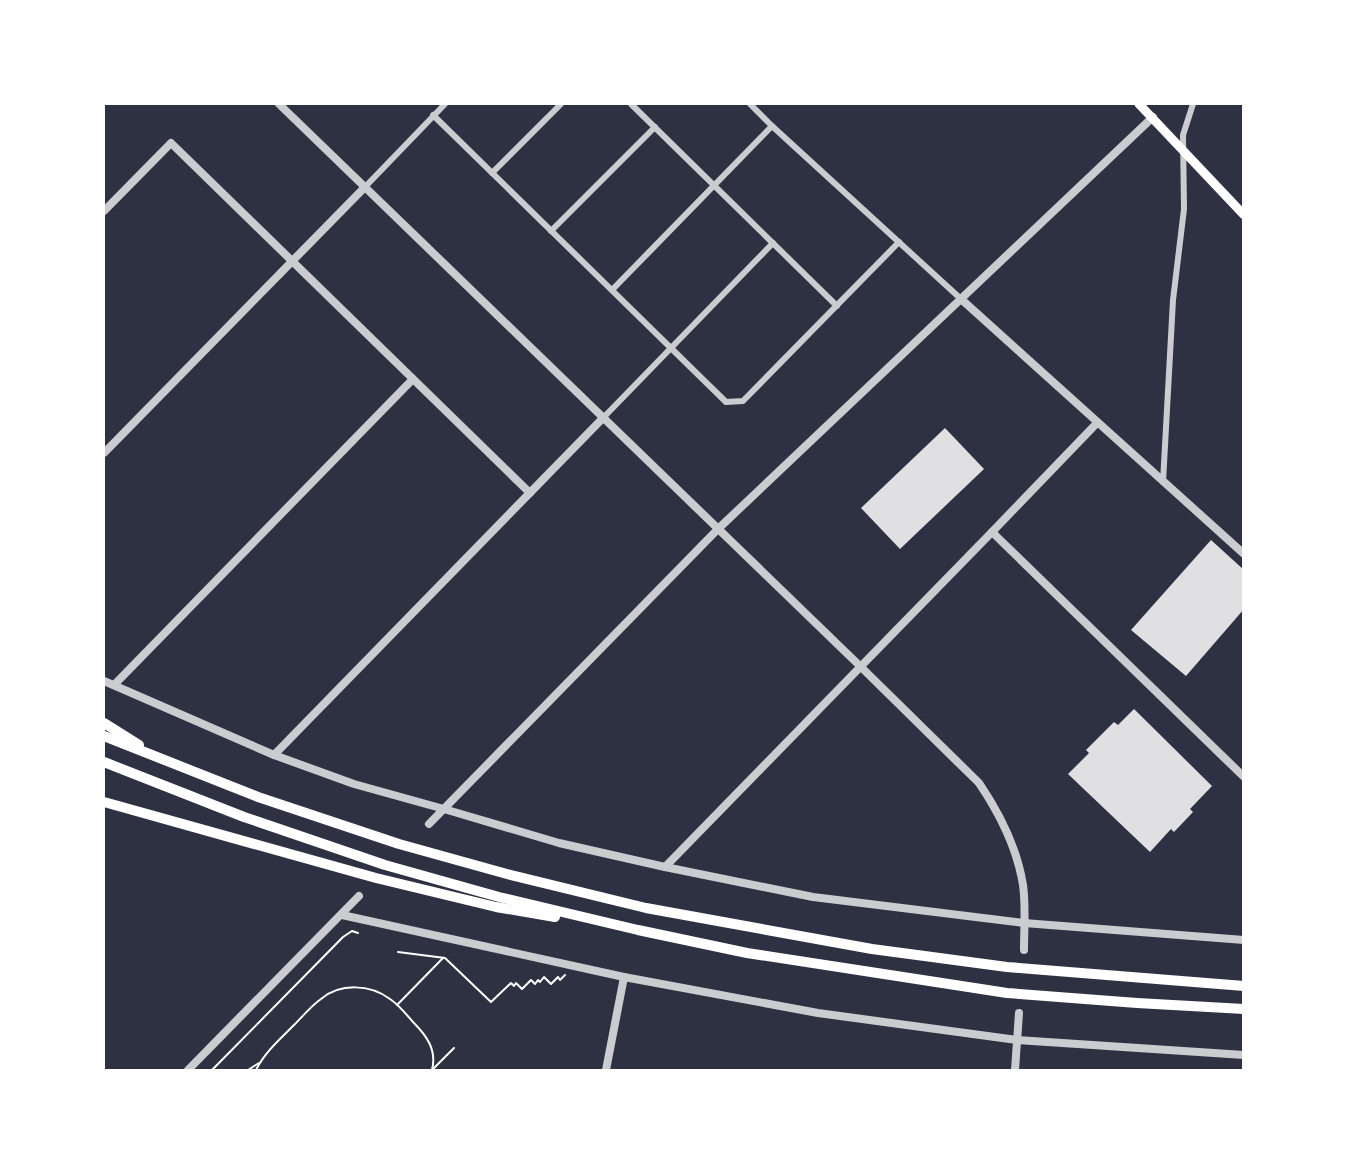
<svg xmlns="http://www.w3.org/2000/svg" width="1347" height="1174" font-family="'Space Grotesk',sans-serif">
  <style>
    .building { fill: #e0e0e3 }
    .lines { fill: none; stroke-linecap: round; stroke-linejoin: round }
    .path { stroke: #fff; stroke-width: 2 }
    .minor { stroke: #caccd0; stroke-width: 6 }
    .tertiary { stroke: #caccd0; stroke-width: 8 }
    .trunk { stroke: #fff; stroke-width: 9 }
    .motorway { stroke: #fff; stroke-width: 10 }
  </style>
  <rect width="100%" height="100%" fill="#2d3142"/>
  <g class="building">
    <path d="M945,428L984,469L900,549L861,508Z"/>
    <path d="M1211,540L1244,570V609L1186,676L1131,630Z"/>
    <path d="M1134,709L1212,786L1190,809L1193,812L1174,832L1171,829L1150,852L1068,774L1089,753L1086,750L1114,722L1118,725Z"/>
  </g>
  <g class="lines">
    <g class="path">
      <path d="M398,952L445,958L491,1002L511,983L514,986L516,983L522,989L531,980L535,984L538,980L540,982L544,977L551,984L558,977L560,980L565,975"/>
      <path d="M397,1005L443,958"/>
      <path d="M212,1070L343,937L352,931L358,933"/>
      <path d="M248,1070L259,1063"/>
      <path d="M256,1070C265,1052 280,1039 294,1025C303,1016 311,1006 321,999C340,983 370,984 390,999C399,1005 406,1014 413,1022C427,1036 437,1050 432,1070"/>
      <path d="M432,1070L454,1048"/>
    </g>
    <g class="minor">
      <path d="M631,104L837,306"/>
      <path d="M750,104L772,126L961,299"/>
      <path d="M433,115L726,402L743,401L899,242"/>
      <path d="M492,173L561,104"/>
      <path d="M365,187L445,104"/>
      <path d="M551,231L655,127"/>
      <path d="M612,290L772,126"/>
      <path d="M603,418L773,243"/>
      <path d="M1163,482L1173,300L1184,209L1183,135L1193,104"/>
    </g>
    <g class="tertiary">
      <path d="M279,104L861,667L979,783C1000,814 1017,847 1023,885C1026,906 1024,929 1024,950"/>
      <path d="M104,211L171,143L530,493"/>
      <path d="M961,299L1244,554"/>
      <path d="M104,453L365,187"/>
      <path d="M992,532L1244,777"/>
      <path d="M104,681L274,755L354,784L444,809L559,843L665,867L813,897L1024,923L1244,940"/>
      <path d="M114,685L413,379"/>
      <path d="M274,755L603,418"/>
      <path d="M429,824L718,529L1153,117"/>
      <path d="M665,867L992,532L1097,423"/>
      <path d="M342,915L624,977L818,1013L1017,1040L1244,1055"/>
      <path d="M188,1070L359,896"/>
      <path d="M606,1070L624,977"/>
      <path d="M1015,1070L1019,1013"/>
    </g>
    <path class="trunk" d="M1139,104L1244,215"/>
    <g class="motorway">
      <path d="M104,723L139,745"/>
      <path d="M104,736L258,797L399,844L507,874L646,908L872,949L1007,967L1244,986"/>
      <path d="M104,762L244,817L385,865L499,897L638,930L747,953L1007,993L1137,1003L1244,1009"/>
      <path d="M104,802L376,878L496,907L555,917"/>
    </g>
  </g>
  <rect width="1347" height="1174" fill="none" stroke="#ffffff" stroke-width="210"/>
</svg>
